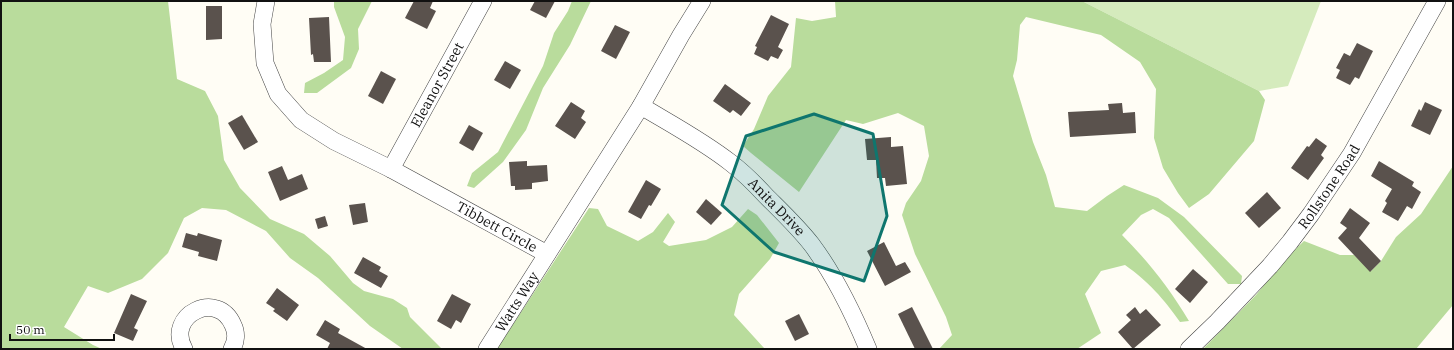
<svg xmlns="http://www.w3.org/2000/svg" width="1454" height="350" font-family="'IBM Plex Serif',serif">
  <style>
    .green { fill: #d5ebbd }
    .forest { fill: #b9dc9c }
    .building { fill: #5a524d }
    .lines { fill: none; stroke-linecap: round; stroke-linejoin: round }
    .street-casing { stroke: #444; stroke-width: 18 }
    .street { stroke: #fff; stroke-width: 17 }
    .marked { fill: #0f766e; fill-opacity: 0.2; stroke: #0f766e; stroke-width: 3; stroke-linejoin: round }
    .labels { text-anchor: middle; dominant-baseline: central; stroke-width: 4; stroke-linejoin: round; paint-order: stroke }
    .street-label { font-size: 14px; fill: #111; stroke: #fff }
  </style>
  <rect width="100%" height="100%" fill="#fffdf5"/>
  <path class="green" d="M1082,1H1321L1288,86L1259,91Z"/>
  <g class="forest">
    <path d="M1,1H168L177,79L205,91L218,116L224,160L240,188L270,219L304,234L330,256L353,283L364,291L393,299L407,308L410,317L442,349H403L370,326L318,278L290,258L266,231L226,210L202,208L184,218L168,253L142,279L108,293L88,286L64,327L93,345L102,349H1Z"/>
    <path d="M334,1H372L358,29L359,49L351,68L317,93H304L305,83L324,73L343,60L345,37L334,7Z"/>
    <path d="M572,1H591L570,45L543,88L526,130L503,162L474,188L467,186L472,173L498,152L543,66L554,33L568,11Z"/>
    <path d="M835,1H1082L1259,91L1265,100L1254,141L1209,194L1189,208L1178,193L1163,168L1154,138L1156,89L1140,62L1101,35L1026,17L1020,25L1017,60L1013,76L1033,142L1046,175L1055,207L1087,211L1107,196L1124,185L1158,198L1184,217L1242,276L1241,284H1228L1169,218L1153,209L1141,215L1122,235C1148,261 1170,289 1189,321L1180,322C1163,298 1149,282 1125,265L1101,271L1085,294L1101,333L1077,349H939L952,335L946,317L915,254L902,215L906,203L921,181L929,156L924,126L898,113L863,124L846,120L799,192L751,153L743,146L754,129L768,96L791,67L796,18L812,21L836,17Z"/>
    <path d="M1453,166V305L1416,349H1203L1256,295L1287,257L1304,241L1340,255H1354L1371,271L1381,261L1396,237L1421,214Z"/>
    <path d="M589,208L598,209L607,226L638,241L653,232L668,213L675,222L663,242L669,246L706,240L732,227L748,209L757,215L779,243L770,259L739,294L734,315L765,349H497Z"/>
  </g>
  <g class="building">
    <path d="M414,1H433L430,8L436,11L427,29L405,18Z"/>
    <path d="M535,1H555L546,18L530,10Z"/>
    <path d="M206,6H222V39L206,40Z"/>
    <path d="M771,15L789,24L778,47L783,50L778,59L771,56L768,61L754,54L757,47L755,46Z"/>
    <path d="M329,17L331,62H314L313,54L311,55L309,18Z"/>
    <path d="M615,25L630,32L616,59L601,51Z"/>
    <path d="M1357,43L1373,51L1359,79L1355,77L1350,85L1336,78L1340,70L1336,68L1344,53L1350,56Z"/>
    <path d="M505,61L521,70L510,89L494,80Z"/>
    <path d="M381,71L396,79L383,104L368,96Z"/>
    <path d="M725,84L751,103L741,116L733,110L730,113L713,101Z"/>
    <path d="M571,102L585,111L581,118L586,122L575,139L555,126Z"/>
    <path d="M1425,102L1442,110L1430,135L1411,126L1419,109L1421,111Z"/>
    <path d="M1122,103L1123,113L1135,112L1136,133L1070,137L1068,112L1109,110L1108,104Z"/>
    <path d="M242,115L258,142L244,150L228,123Z"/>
    <path d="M469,125L483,133L473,151L459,143Z"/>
    <path d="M891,137V147L903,146L907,184L886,186L885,178H877L876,160H867L865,139Z"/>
    <path d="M1316,138L1327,146L1321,155L1324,158L1308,180L1291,168L1307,146L1309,147Z"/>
    <path d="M527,161V166L547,165L548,181L532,183V189L515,190V186H511L509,162Z"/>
    <path d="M1379,161L1414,182L1412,186L1421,192L1412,209L1407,206L1398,221L1382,212L1387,203L1385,201L1392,189L1371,176Z"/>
    <path d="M282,166L288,180L302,174L308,189L280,201L268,172Z"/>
    <path d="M646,180L661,189L651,206L649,205L641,219L628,212Z"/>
    <path d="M1267,192L1281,208L1259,228L1245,213Z"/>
    <path d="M706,199L722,213L711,225L696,212Z"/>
    <path d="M365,203L368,222L353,225L349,205Z"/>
    <path d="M1350,208L1370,223L1359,238L1381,261L1370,272L1338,238L1347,228L1340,223Z"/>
    <path d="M325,216L328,226L318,229L315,219Z"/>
    <path d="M186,233L197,236L198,233L222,240L217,261L198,256L199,252L182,247Z"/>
    <path d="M884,242L896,266L905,262L911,272L885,286L867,251Z"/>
    <path d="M363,257L381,267L379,271L388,276L381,288L354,273Z"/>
    <path d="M1193,269L1208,282L1190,303L1175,289Z"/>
    <path d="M277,288L299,305L287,321L273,311L275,309L266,303Z"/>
    <path d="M131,294L147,301L134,328L138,330L133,341L114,333Z"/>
    <path d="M452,294L471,304L461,323L456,320L451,329L437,321Z"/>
    <path d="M912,307L933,349H915L898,314Z"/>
    <path d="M1135,307L1140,314L1146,309L1161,325L1133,349L1118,332L1131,320L1126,315Z"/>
    <path d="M799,314L809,334L795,341L785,321Z"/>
    <path d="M325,320L340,329L338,333L367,349H327L330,343L316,335Z"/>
  </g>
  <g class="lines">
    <g class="street-casing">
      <g id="street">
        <path id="s1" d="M266,1L262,24L265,63L278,94L301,120L334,141L391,169L547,254"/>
        <path id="s2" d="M641,106C671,124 703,141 731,163C744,173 755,184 766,196C782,212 798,227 812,245C835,276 853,313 868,349"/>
        <path id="s3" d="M391,169L483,1"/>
        <path d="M184,349C165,315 218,289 233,325C237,333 236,342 232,349"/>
        <path id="s4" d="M487,349L641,106L681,35L702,1"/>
        <path id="s5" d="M1189,349L1217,322L1270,266L1290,242L1311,214L1352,153L1437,1"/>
      </g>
    </g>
    <use href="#street" class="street"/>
  </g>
  <path class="marked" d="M814,114L873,134L887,216L864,281L774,252L722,205L746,136Z"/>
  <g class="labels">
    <g class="street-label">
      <text stroke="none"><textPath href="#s3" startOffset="96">Eleanor Street</textPath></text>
      <text stroke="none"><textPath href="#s5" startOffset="215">Rollstone Road</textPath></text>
      <text stroke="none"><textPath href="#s2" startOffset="170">Anita Drive</textPath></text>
      <text stroke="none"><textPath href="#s1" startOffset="354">Tibbett Circle</textPath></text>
      <text stroke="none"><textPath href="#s4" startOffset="56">Watts Way</textPath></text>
    </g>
  </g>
  <rect width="1454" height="350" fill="none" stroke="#111111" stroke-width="4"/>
  <path d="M10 334v6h104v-6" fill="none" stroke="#111111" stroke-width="2"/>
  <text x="16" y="334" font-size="12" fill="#111111" stroke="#ffffff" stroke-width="3" paint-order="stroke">50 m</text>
</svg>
